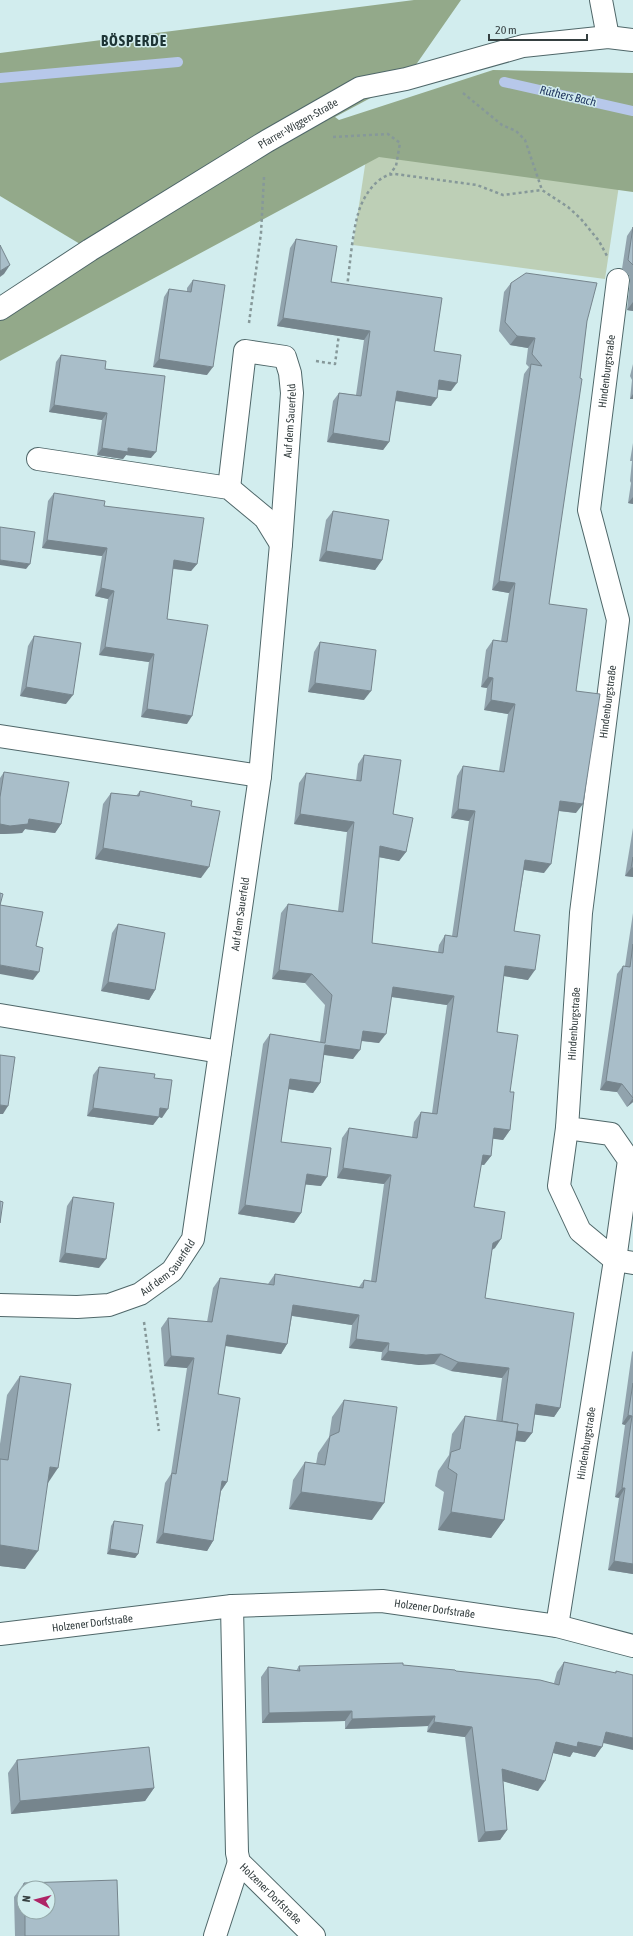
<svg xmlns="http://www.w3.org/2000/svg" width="633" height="1936" font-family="'Asap Condensed',sans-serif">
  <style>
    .green { fill: #bdcfb6 }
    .forest { fill: #93a98a }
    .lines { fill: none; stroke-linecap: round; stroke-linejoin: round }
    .stream { stroke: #b7c8ea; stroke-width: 10 }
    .minor-casing { stroke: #4f6769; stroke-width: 24 }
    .path { stroke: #869899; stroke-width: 2.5; stroke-dasharray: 3 3; stroke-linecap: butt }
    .minor { stroke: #fff; stroke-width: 22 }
    .wall { fill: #91a3ad; fill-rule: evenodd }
    .shaded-wall { fill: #76858d }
    .building { fill: #a9bec9; stroke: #76858d }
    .labels { text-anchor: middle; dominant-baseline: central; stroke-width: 3; stroke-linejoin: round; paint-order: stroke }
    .street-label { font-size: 11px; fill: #353f40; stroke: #d2edee }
    .water-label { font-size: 12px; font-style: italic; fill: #1f345f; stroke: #d2edee }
    .district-label { font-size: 15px; font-weight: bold; letter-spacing: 1px; fill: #1d3435; stroke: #d2edee }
  </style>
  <rect width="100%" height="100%" fill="#d2edee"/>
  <path class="green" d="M372,119L624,152L605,279L353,245Z"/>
  <path class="forest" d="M414,0H461L406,79L335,117L339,120L493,70L633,73V192L379,157L0,361V311L90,250L0,196V53Z"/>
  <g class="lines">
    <g class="stream">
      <path d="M0,78L178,62"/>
      <path d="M504,82L633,111"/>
    </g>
    <g class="minor-casing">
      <g id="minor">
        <path d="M601,0L608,37"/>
        <path id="s1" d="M0,309L90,250L267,141L360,88L406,79L523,46L608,37L633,40"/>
        <path d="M38,459L229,488L265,518L281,544"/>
        <path d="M0,736L260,776"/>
        <path d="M0,1015L220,1052"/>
        <path d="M567,1128L559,1186L580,1231L615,1260L633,1263"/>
        <path id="s2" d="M0,1305L77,1307L109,1305L140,1294L172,1271L193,1239L260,776L281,544L292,393L290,373L285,357L245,351L229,488"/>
        <path id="s3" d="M232,1606L237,1853L239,1862L314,1936"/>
        <path id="s4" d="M557,1626L615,1260L629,1160L611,1134L567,1128L581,913L618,620L589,510L618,280"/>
        <path id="s5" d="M0,1634L232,1606L382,1601L557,1626L633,1646"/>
        <path d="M215,1936L239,1862"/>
      </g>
    </g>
    <g class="path">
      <path d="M463,93L502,125L516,131L525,140L542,190L568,207L581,219L599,241L607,256"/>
      <path d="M333,137L388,134L400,143L396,166L390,174"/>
      <path d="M347,287C350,265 352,235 358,214C362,198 377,174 395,174L477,185L503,195L542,190"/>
      <path d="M249,323L261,233L264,177"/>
      <path d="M316,361L335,364L339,334"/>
      <path d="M144,1322L159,1431"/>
    </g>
    <use href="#minor" class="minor"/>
  </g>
  <g class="wall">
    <path d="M633,227V311L627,310L630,281L629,275L622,269L627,236Z"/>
    <path d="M296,239L331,282L434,351L451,391L438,389L431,406L395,401L389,442L383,450L327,442L333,401L339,393L356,395L364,340L277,326L290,248Z"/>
    <path d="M193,280L207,375L153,367L164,297L169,289L187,292V288Z"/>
    <path d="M511,283L587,321L549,604L576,691V813L558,811L544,873L524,870L514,931L528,980L504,976L497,1032L510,1092V1130L503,1140L493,1138L491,1156L484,1165H481L474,1207L495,1248L492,1250L485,1298L560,1408L554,1417L535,1414L532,1433L525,1442L515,1441L504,1520L491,1538L438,1530L444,1492L435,1486L438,1471L449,1455L452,1434L465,1416L496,1421L502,1378L451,1371L434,1364L419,1365L381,1360L382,1352L349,1348L352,1325L292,1316L287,1344L281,1354L225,1346L218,1394L227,1482L221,1491L213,1541L207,1551L156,1543L165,1483L171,1474L187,1368L164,1366L161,1328L168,1318L207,1322L213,1288L220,1278L268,1284L275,1274L359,1287L364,1280L371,1281L384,1184L337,1178L342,1138L349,1128L412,1137L414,1122L421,1112L432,1113L447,1005L391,997L379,1043L361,1041L353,1059L324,1055L320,1083L313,1093L288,1089L281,1142L321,1186L305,1184L301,1213L294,1223L238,1214L263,1044L270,1034L320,1042L325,1005L305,983L272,979L281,913L288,904L338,911L347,832L294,824L299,783L306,773L356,781L358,764L364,755L393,814L406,852L399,861L379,857L372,943L438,952L439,945L445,935L452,936L469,821L451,818L457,776L463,766L499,771L508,714L484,710L487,688L481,687L486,650L493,640L501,641L509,593L492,590L524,374L529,367L526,364L528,348L510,345L499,331L504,292Z"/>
    <path d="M61,355L105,369L151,458L126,455L123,459L97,455L102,420L49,412L56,362Z"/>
    <path d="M633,364V399H630L632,380L630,376Z"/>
    <path d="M633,443V504L628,503L631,483L630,481L632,461H630Z"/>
    <path d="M54,493L104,506L197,564L191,571L173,569L167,619L187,724L141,717L149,662L99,655L108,599L95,596L102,556L42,548L48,501Z"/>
    <path d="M333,511L382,560L375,570L319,561L326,520Z"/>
    <path d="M34,636L66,704L20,696L28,646Z"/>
    <path d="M320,642L364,700L308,692L314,652Z"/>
    <path d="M4,772L61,824L55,833L25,829L22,833L4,834H0V778Z"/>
    <path d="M140,791L191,806L201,878L95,859L103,804L111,793L136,796Z"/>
    <path d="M633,828V877L625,876Z"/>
    <path d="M633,913V1102L627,1107L617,1092L600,1090L617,974L623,966H625Z"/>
    <path d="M118,924L155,990L149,1000L101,991L112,933Z"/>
    <path d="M99,1067L154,1078L162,1118L159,1117L153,1125L87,1116L93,1075Z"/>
    <path d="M73,1197L99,1268L59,1262L67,1206Z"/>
    <path d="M633,1351V1574L608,1570L619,1498L615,1497L625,1425L622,1424L632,1352Z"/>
    <path d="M20,1376L25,1569L0,1566V1444L7,1395Z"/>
    <path d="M344,1400L372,1520L289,1509L293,1480L305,1462L316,1464L318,1453L329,1437L332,1417Z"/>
    <path d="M114,1521L138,1554L135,1558L107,1554L111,1526Z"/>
    <path d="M564,1662L615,1673L616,1671L603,1743L595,1757L573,1752L570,1757L553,1753L538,1791L503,1781L507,1830L500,1840L478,1842L465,1737L427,1732L428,1726L345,1729V1721L262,1723L261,1677L268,1667L296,1671L299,1666L403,1665L554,1683L557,1672Z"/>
    <path d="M17,1760L154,1788L145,1801L11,1814L8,1773Z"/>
    <path d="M24,1883L119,1936H15L14,1897ZM24,1888L48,1912H24Z"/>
  </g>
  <g class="shaded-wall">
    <path d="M10,265L4,274L0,277V271Z"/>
    <path d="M633,302V311L627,310Z"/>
    <path d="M283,318L370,331L364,340L277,326Z"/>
    <path d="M517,336L535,338L528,348L510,345Z"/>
    <path d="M159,359L213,367L207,375L153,367Z"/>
    <path d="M439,380L457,383L451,391L433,389Z"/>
    <path d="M397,391L437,398L431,406L391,400Z"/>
    <path d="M633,394V399H630Z"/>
    <path d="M54,405L107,413L102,420L49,412Z"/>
    <path d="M333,433L389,442L383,450L327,442Z"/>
    <path d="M102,448H128L156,452L151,458L126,455L123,459L97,455Z"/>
    <path d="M633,497V504L628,503Z"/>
    <path d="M47,540L107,548L102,556L42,548Z"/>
    <path d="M326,551L382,560L375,570L319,561Z"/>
    <path d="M0,560L30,564L26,569L0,565Z"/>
    <path d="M174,560L197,564L191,571L169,568Z"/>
    <path d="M499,581L515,583L509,593L492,590Z"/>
    <path d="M101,588L114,591L108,599L95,596Z"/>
    <path d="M105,647L154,654L149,662L99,655Z"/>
    <path d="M488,677L493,678L487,688L481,687Z"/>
    <path d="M315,683L371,691L364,700L308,692Z"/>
    <path d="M26,687L73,695L66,704L20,696Z"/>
    <path d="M491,700L515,704L508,714L484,710Z"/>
    <path d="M147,709L192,716L187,724L141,717Z"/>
    <path d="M560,801L583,804L576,813L553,810Z"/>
    <path d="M458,809L475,811L469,821L451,818Z"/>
    <path d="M300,814L354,822L347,832L294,824Z"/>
    <path d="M29,819L61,824L55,833L25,829L22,833L4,834H0V824Z"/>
    <path d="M380,846L406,852L399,861L373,856Z"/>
    <path d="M103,848L209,867L201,878L95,859Z"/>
    <path d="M525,860L551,864L544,873L519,869Z"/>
    <path d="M631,868H633V877L625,876Z"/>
    <path d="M0,965L39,972L33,980L0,974Z"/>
    <path d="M505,966L535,970L528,980L498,975Z"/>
    <path d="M279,970L312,974L305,983L272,979Z"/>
    <path d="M108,982L155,990L149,1000L101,991Z"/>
    <path d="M393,987L454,996L447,1005L386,996Z"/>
    <path d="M363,1031L386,1034L379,1043L356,1040Z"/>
    <path d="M325,1045L360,1050L353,1059L319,1054Z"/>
    <path d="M290,1079L320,1083L313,1093L283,1088Z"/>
    <path d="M606,1081L622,1084L617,1092L600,1090Z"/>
    <path d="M633,1098V1102L627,1107Z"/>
    <path d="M0,1105L8,1106L3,1114H0Z"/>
    <path d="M93,1108H160L168,1109L162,1118L159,1117L153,1125L87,1116Z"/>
    <path d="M494,1128L510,1130L503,1140L487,1138Z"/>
    <path d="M483,1155L491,1156L484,1165L476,1164Z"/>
    <path d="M343,1168L391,1175L384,1184L337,1178Z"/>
    <path d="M307,1174L327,1177L321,1186L300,1184Z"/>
    <path d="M245,1205L301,1213L294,1223L238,1214Z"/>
    <path d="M501,1239L495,1248L486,1252L493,1243Z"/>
    <path d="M65,1253L106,1259L99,1268L59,1262Z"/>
    <path d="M293,1305L359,1315L352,1325L287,1315Z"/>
    <path d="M227,1335L287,1344L281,1354L220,1345Z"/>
    <path d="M356,1339L389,1343L382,1352L349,1348Z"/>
    <path d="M388,1351L441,1354L434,1364L419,1365L381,1360Z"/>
    <path d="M171,1356L194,1358L187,1368L164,1366Z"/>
    <path d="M458,1362L509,1368L502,1378L451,1371Z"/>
    <path d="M536,1404L560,1408L554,1417L530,1414Z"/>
    <path d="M628,1415L632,1416L625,1425L622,1424Z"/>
    <path d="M501,1428L532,1433L525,1442L494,1438Z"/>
    <path d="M50,1467L58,1468L46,1486Z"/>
    <path d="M222,1481L227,1482L221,1491Z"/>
    <path d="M622,1488H625L619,1498L615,1497Z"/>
    <path d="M301,1492L384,1503L372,1520L289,1509Z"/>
    <path d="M451,1512L504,1520L491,1538L438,1530Z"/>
    <path d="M163,1533L213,1541L207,1551L156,1543Z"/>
    <path d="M0,1545L38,1551L25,1569L0,1566Z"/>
    <path d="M110,1549L138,1554L135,1558L107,1554Z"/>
    <path d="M614,1561L633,1564V1574L608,1570Z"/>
    <path d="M352,1711L345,1721L262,1723L269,1713Z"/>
    <path d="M435,1716L428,1726L345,1729L352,1719Z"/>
    <path d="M434,1722L472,1727L465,1737L427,1732Z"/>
    <path d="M606,1732L633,1738V1750L599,1742Z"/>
    <path d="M556,1742H578L602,1747L595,1757L573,1752L570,1757L549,1752Z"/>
    <path d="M502,1769L545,1781L538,1791L495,1779Z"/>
    <path d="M154,1788L145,1801L11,1814L20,1801Z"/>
    <path d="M507,1830L500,1840L478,1842L485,1832Z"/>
  </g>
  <g class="building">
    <path d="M633,227V265L628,260Z"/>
    <path d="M296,239L337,246L331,282L442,298L434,351L461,355L457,383L439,380L437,398L397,391L389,442L333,433L339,393L361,396L370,331L283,318Z"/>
    <path d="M0,245L10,265L0,271Z"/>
    <path d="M526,273L597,283L587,321L580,378L582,379L549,604L587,609L576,691L600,694L583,804L560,801L551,864L525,860L514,931L540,935L535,970L505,966L497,1032L518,1035L510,1092H514L510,1130L494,1128L491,1156L483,1155L474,1207L505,1212L501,1239L493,1243L485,1298L574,1313L560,1408L536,1404L532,1433L517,1431L518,1424L502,1421L509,1368L458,1362L441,1354L426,1355L388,1351L389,1343L356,1339L359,1315L293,1305L287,1344L227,1335L218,1394L240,1398L227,1482L222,1481L213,1541L163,1533L172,1473L176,1474L194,1358L171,1356L168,1318L212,1322L220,1278L274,1285L275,1274L363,1288L364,1280L376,1282L391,1175L343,1168L349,1128L417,1138L421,1112L437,1114L454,996L393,987L386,1034L363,1031L360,1050L325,1045L320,1083L290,1079L281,1142L331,1148L327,1177L307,1174L301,1213L245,1205L270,1034L325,1043L332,995L312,974L279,970L288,904L343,912L354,822L300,814L306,773L361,781L364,755L401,760L393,814L413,818L406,852L380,846L372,943L443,953L445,935L457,937L475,811L458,809L463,766L504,772L515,704L491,700L493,678L488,677L493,640L507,642L515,583L499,581L531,364L542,366L532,354L535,338L517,336L505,322L511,283Z"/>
    <path d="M193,280L225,285L213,367L159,359L169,289L191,292Z"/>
    <path d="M61,355L106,361L105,369L165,376L156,452L128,448V452L102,448L107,413L54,405Z"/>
    <path d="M54,493L105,501L104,506L204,518L197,564L174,560L167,619L208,625L192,716L147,709L154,654L105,647L114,591L101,588L107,548L47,540Z"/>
    <path d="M333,511L389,520L382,560L326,551Z"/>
    <path d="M0,527L35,532L30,564L0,560Z"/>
    <path d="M34,636L81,643L73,695L26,687Z"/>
    <path d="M320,642L376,650L371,691L315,683Z"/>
    <path d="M4,772L69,782L61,824L29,819L28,824L10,826L0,824V797Z"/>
    <path d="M140,791L192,801L191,806L220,811L209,867L103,848L111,793L139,796Z"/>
    <path d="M633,857V868H631Z"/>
    <path d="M0,893L3,894L0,905L43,912L36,946L43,948L39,972L0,965Z"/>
    <path d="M118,924L165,933L155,990L108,982Z"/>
    <path d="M633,944V1098L622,1084L606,1081L623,966L630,967Z"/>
    <path d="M0,1055L15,1057L8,1106L0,1105Z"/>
    <path d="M99,1067L155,1074L154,1078L172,1080L168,1109L160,1108L159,1117L93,1108Z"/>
    <path d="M73,1197L114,1203L106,1259L65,1253Z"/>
    <path d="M0,1201L3,1202L0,1223Z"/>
    <path d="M20,1376L71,1384L58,1468L50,1467L38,1551L0,1545V1459L8,1460Z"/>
    <path d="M633,1383V1564L614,1561L625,1488H622L632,1416L628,1415Z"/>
    <path d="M344,1400L397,1407L384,1503L301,1492L305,1462L325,1465L330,1436L339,1432Z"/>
    <path d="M465,1416L518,1424L504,1520L451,1512L457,1474L448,1468L451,1452L460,1449Z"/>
    <path d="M114,1521L143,1525L138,1554L110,1549Z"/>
    <path d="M564,1662L616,1673V1671L633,1675V1738L606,1732L602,1747L578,1742L577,1747L556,1742L545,1781L502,1769L507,1830L485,1832L472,1727L434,1722L435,1716L352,1719V1711L269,1713L268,1667L300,1671L299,1666L403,1663V1665L455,1670L456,1671L540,1680L559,1685Z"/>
    <path d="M149,1747L154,1788L20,1801L17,1760Z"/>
    <path d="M117,1880L119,1936H25V1912H48V1888H24V1883Z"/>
  </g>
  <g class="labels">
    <g class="street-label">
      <text stroke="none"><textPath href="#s1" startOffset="351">Pfarrer-Wiggen-Straße</textPath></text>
      <text stroke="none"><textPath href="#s4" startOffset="1312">Hindenburgstraße</textPath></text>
      <text stroke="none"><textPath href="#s2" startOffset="1044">Auf dem Sauerfeld</textPath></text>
      <text stroke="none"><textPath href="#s4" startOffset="976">Hindenburgstraße</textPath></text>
      <text stroke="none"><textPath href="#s2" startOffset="548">Auf dem Sauerfeld</textPath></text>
      <text stroke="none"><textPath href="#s4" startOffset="652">Hindenburgstraße</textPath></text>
      <text stroke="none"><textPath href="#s2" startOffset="181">Auf dem Sauerfeld</textPath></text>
      <text stroke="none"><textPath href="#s4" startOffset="185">Hindenburgstraße</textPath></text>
      <text stroke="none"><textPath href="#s5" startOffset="437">Holzener Dorfstraße</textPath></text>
      <text stroke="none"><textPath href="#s5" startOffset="93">Holzener Dorfstraße</textPath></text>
      <text stroke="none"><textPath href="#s3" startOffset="301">Holzener Dorfstraße</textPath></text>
    </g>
    <g class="water-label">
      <text transform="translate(568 96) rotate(13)">Rüthers Bach</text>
    </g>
    <g class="district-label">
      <text x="134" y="40">BÖSPERDE</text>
    </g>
  </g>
  <g transform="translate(36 1900) rotate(277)"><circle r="19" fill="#d2edee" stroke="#93a7a8"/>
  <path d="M0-3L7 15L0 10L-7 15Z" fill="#ae2466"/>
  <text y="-6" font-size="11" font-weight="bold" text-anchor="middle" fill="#353f40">N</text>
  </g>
  <path d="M489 34v6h98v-6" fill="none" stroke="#353f40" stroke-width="2"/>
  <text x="495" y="34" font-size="12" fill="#353f40" stroke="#d2edee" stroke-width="3" paint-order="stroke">20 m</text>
</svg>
